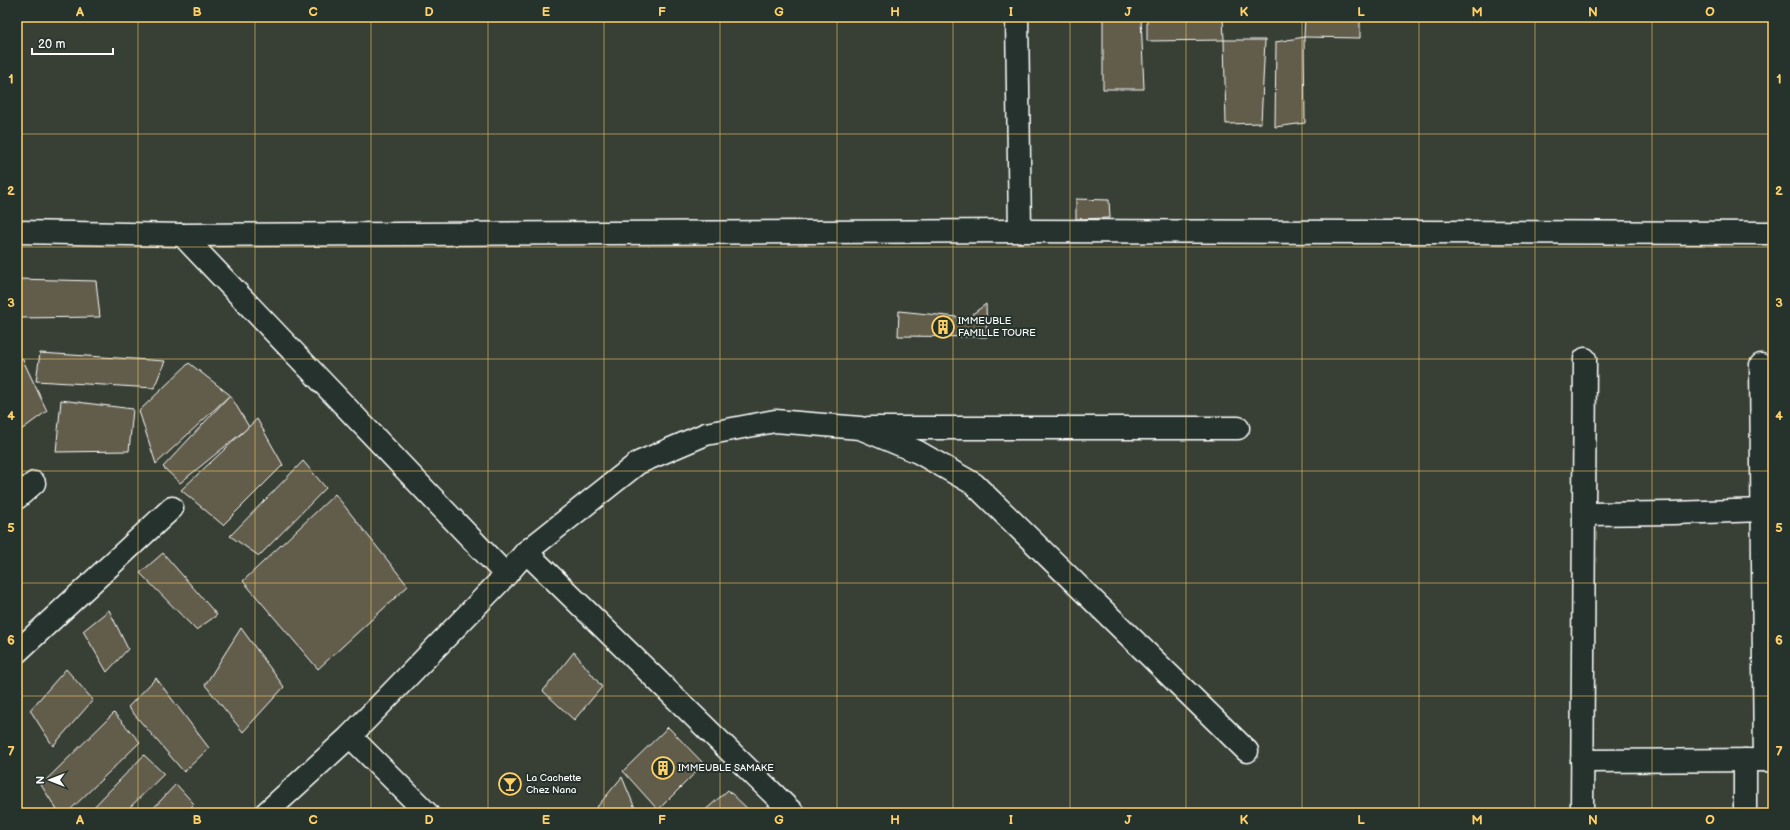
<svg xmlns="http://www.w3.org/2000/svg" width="1790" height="830" font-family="'Balsamiq Sans',sans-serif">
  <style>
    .building { fill: #625d4b; stroke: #fff }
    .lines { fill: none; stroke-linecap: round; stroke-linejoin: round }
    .minor-casing { stroke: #fff; stroke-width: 25 }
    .minor { stroke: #26332d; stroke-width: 22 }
    .grid { fill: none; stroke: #ffd166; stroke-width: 1; stroke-opacity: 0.55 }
    .labels { text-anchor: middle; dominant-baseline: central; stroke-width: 4; stroke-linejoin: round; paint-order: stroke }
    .poi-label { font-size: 10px; fill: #fff; stroke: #26332d; text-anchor: start }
    .neatline { fill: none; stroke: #ffd166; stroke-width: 1.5 }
    .grid-label { font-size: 13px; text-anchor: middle; font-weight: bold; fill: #ffd166 }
  </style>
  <rect width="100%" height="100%" fill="#384036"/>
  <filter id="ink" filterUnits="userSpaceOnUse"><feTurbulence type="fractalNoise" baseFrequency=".025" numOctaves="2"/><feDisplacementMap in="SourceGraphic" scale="8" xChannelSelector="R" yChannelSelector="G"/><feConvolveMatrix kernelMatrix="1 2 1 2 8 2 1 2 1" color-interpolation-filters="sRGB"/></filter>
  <g filter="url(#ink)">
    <g class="building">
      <path d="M1103,17H1141L1144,89H1103Z"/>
      <path d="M1147,17H1223L1224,40L1147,41Z"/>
      <path d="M1305,17H1360V38L1304,37Z"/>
      <path d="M1304,37L1305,123L1275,127L1276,42Z"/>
      <path d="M1224,40H1265L1261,123L1226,124Z"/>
      <path d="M1076,199L1109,200L1110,218L1076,219Z"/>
      <path d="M17,279L96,281L100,317L17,318Z"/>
      <path d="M986,304L987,337L898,336L899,311L967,318Z"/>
      <path d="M40,353L165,361L154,388L36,381Z"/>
      <path d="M22,358L47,411L17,433V363Z"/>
      <path d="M189,363L230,395L156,464L139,411Z"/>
      <path d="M230,395L249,427L180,483L163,467Z"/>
      <path d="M61,400L133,409L129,451L56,452Z"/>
      <path d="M257,419L283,465L223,525L181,490Z"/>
      <path d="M303,461L326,488L259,556L230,536Z"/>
      <path d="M335,494L408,586L318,669L243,581Z"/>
      <path d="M163,553L217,615L196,630L140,573Z"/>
      <path d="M109,610L128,649L107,672L83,631Z"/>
      <path d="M241,628L284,687L243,732L205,685Z"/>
      <path d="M574,652L602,687L574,720L543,691Z"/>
      <path d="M66,669L93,700L53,746L30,710Z"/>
      <path d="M156,678L209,748L184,772L128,707Z"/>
      <path d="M114,713L140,742L67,813H59L41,785Z"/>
      <path d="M668,727L704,764L658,810L623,771Z"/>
      <path d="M144,755L164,774L124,813H88Z"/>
      <path d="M622,777L637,813H592Z"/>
      <path d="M176,784L194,804L185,813H149Z"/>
      <path d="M728,790L752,813H702Z"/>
    </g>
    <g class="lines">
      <g class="minor-casing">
        <g id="minor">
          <path d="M1017,17L1020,231"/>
          <path d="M17,232L182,235L1020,231L1773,233"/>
          <path d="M182,235L506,575"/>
          <path d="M1761,365L1765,760"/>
          <path d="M869,428H1238"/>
          <path d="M17,498L34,483"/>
          <path d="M1584,514L1673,513L1764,510"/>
          <path d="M526,552L793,813"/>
          <path d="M17,652L172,508"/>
          <path d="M350,736L427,813"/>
          <path d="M1745,760V813"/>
          <path d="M1582,761L1773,760"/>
          <path d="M266,813L350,736L506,575L526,552L638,463L706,434L775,421L860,428L918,452L974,484L1247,751"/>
          <path d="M1582,813L1585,359"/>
        </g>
      </g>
      <use href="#minor" class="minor"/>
    </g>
  </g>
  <path class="grid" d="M138,17V813M255,17V813M371,17V813M488,17V813M604,17V813M720,17V813M837,17V813M953,17V813M1070,17V813M1186,17V813M1302,17V813M1419,17V813M1535,17V813M1652,17V813M17,134H1773M17,247H1773M17,359H1773M17,471H1773M17,583H1773M17,696H1773"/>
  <defs>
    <g id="building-ring" transform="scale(1.15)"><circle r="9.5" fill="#26332d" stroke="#ffd166" stroke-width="1.5"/><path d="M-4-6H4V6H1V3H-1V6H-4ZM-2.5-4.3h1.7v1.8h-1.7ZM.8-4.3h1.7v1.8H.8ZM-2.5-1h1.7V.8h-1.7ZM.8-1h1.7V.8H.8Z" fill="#ffd166"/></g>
    <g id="bar-ring" transform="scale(1.15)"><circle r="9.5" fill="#26332d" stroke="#ffd166" stroke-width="1.5"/><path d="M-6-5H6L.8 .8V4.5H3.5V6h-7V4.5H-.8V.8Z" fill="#ffd166"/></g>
  </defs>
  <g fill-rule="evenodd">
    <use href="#building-ring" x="943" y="327"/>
    <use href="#building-ring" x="663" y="768"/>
    <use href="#bar-ring" x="510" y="784"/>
  </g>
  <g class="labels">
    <g class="poi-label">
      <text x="958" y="321">IMMEUBLE<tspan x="958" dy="12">FAMILLE TOURE</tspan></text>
      <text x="678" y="768">IMMEUBLE SAMAKE</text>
      <text x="526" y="778">La Cachette<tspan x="526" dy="12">Chez Nana</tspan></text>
    </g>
  </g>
  <rect width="1790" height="830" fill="none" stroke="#26332d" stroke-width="44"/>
  <g transform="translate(50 780) rotate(270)" stroke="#26332d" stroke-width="3" paint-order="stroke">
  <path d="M0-3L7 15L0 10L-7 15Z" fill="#ffffff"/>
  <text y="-6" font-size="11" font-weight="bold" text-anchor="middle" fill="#ffffff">N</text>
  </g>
  <path d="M32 48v6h81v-6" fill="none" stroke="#ffffff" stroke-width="2"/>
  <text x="38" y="48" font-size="12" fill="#ffffff" stroke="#26332d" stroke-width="3" paint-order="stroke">20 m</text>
  <rect x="22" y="22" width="1746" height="786" class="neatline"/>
  <g class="grid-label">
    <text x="80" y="16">A</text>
    <text x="197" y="16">B</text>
    <text x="313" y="16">C</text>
    <text x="429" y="16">D</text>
    <text x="546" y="16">E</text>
    <text x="662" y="16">F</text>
    <text x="779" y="16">G</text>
    <text x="895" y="16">H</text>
    <text x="1011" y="16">I</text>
    <text x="1128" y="16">J</text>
    <text x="1244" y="16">K</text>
    <text x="1361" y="16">L</text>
    <text x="1477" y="16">M</text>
    <text x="1593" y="16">N</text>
    <text x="1710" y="16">O</text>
    <text x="11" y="83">1</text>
    <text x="1779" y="83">1</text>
    <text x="11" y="195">2</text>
    <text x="1779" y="195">2</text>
    <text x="11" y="307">3</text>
    <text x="1779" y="307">3</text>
    <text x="11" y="420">4</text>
    <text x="1779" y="420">4</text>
    <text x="11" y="532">5</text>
    <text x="1779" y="532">5</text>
    <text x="11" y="644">6</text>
    <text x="1779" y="644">6</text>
    <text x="11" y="756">7</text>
    <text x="1779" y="756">7</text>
    <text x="80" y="824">A</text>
    <text x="197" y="824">B</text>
    <text x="313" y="824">C</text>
    <text x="429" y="824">D</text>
    <text x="546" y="824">E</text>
    <text x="662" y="824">F</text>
    <text x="779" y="824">G</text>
    <text x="895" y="824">H</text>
    <text x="1011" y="824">I</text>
    <text x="1128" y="824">J</text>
    <text x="1244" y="824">K</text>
    <text x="1361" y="824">L</text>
    <text x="1477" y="824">M</text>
    <text x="1593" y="824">N</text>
    <text x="1710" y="824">O</text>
  </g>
</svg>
